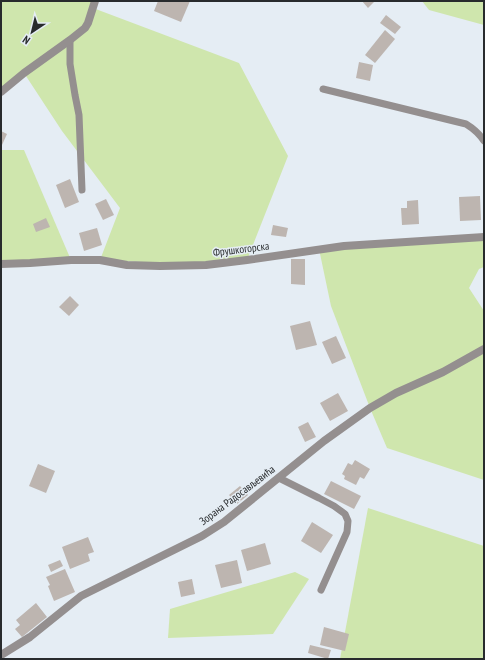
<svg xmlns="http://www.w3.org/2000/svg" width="485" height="660" font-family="'PT Sans Narrow',sans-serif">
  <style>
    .green { fill: #cfe6ad }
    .building { fill: #bdb5b0 }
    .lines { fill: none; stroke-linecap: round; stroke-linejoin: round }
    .service { stroke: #948f8f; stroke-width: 7 }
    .minor { stroke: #948f8f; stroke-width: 8 }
    .labels { text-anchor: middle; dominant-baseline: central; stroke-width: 3; stroke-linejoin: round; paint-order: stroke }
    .street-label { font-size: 11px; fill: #282b2d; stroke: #e5edf4 }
  </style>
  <rect width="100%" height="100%" fill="#e5edf4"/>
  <g class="green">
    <path d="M1,1H95L93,8L239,63L288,156L247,260L206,265L100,260L120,208L62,131L24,73L1,92Z"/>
    <path d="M422,1H484V25L429,10Z"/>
    <path d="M1,150H24L71,260L1,264Z"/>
    <path d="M484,237V267L479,269L469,288L484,311V480L387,448L370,408L331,306L319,249Z"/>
    <path d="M368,508L484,546V659H340Z"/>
    <path d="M295,572L309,579L273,634L168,638L170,609Z"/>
  </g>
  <g class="building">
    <path d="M158,1H190L181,22L154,11Z"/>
    <path d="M362,1H375L368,8Z"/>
    <path d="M386,15L401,27L395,34L380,23Z"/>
    <path d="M385,30L395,39L375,63L365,55Z"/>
    <path d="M359,62L373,65L370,81L356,78Z"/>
    <path d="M1,131L7,134L2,145L1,144Z"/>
    <path d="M70,179L79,202L65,208L56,185Z"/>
    <path d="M480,196L481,220L460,221L459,197Z"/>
    <path d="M106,199L114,215L103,220L95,204Z"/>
    <path d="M418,200L419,224L402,225L401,208H407V201Z"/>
    <path d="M46,218L50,227L36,232L33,224Z"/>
    <path d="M273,225L288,228L286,237L271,235Z"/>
    <path d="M97,228L102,245L84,251L79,233Z"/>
    <path d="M291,259H305V285L291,284Z"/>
    <path d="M70,296L79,305L69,316L59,307Z"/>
    <path d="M310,321L317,345L296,350L290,326Z"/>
    <path d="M336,336L346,358L332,364L322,342Z"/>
    <path d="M338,393L348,411L330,421L320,403Z"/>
    <path d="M308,422L316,437L305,442L298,427Z"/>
    <path d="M355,460L370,469L364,479L360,477L356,485L344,479L345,476L342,474L348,463L352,465Z"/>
    <path d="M38,464L55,471L46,493L29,486Z"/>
    <path d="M331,481L361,496L354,509L324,494Z"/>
    <path d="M240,486L248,495L237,504L229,495Z"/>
    <path d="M312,522L333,535L321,553L301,541Z"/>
    <path d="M88,537L94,552L88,554L90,561L70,569L62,547Z"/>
    <path d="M265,543L271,564L247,571L241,550Z"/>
    <path d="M60,560L63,566L51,572L48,565Z"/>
    <path d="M237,560L242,583L221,588L215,565Z"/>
    <path d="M65,569L75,592L54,601L48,586L50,585L46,577Z"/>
    <path d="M192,579L195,594L181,597L178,582Z"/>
    <path d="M36,603L47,617L22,637L15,629L20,625L16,620Z"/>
    <path d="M324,627L349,634L345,651L320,645Z"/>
    <path d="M310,645L331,650L328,659L308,653Z"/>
  </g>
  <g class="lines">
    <g class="service">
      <path d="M70,40V64L75,95L79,115L82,190"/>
      <path d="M323,89L466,124C474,129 479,133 484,141"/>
      <path d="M279,478L319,498L334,506L345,514L348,521L347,532L321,590"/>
    </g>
    <g class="minor">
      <path d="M1,92L24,73L70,40L85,28L88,23L95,1"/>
      <path d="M1,264L30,263L71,260H100L127,265L160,266L206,265L247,260L344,246L484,237"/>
      <path d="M1,655L30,637L81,596L202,536L224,522L324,441L370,408L396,393L443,372L484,349"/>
    </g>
  </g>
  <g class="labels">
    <g class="street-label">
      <text transform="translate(241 249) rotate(-7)">Фрушкогорска</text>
      <text transform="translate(237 495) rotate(-37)">Зорана Радосављевића</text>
    </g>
  </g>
  <rect width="485" height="660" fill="none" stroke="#282b2d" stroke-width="4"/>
  <g transform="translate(32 32) rotate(215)" stroke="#e5edf4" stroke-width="3" paint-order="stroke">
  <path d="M0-3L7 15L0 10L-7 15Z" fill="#282b2d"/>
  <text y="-6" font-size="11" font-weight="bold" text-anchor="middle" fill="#282b2d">N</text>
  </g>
</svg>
